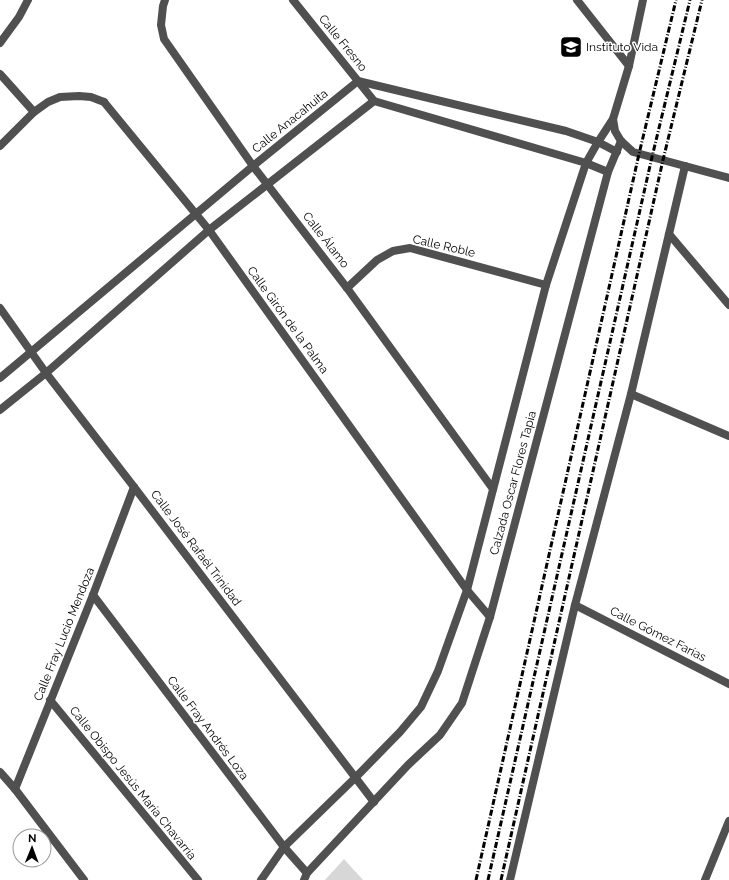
<svg xmlns="http://www.w3.org/2000/svg" width="729" height="880" font-family="Raleway,sans-serif">
  <style>
    .green { fill: #d7d7d7 }
    .lines { fill: none; stroke-linecap: round; stroke-linejoin: round }
    .pedestrian { stroke: #505050; stroke-width: 8 }
    .minor { stroke: #505050; stroke-width: 8 }
    .tertiary { stroke: #505050; stroke-width: 8 }
    .rail { stroke: #000; stroke-width: 3; stroke-dasharray: 6 2 1 2; stroke-linecap: butt }
    .labels { text-anchor: middle; dominant-baseline: central; stroke-width: 3; stroke-linejoin: round; paint-order: stroke }
    .street-label { font-size: 12px; fill: #000; stroke: #fff }
    .poi-label { font-size: 12px; fill: #000; stroke: #fff; text-anchor: start }
  </style>
  <rect width="100%" height="100%" fill="#fff"/>
  <path class="green" d="M344,859L363,880H325Z"/>
  <g class="lines">
    <path class="pedestrian" d="M34,112L48,102L60,97L79,96L91,97L104,102"/>
    <g class="minor">
      <path d="M165,0L163,6L161,25L164,39L253,166L347,288L493,489"/>
      <path d="M293,0L374,101"/>
      <path d="M0,43L19,17L28,0"/>
      <path d="M0,74L34,112L0,146"/>
      <path d="M104,102L209,230L467,590L490,617"/>
      <path d="M669,234L729,305"/>
      <path d="M347,288L377,260L393,251L410,248L546,285"/>
      <path d="M0,308L46,373L134,487L374,802"/>
      <path d="M631,394L729,436"/>
      <path d="M93,595L284,847L307,873"/>
      <path d="M575,605L729,684"/>
      <path d="M50,700L198,880"/>
      <path d="M0,772L15,789L84,880"/>
      <path d="M15,789L93,595L134,487"/>
      <path d="M510,880L575,605L631,394L669,234L685,166"/>
    </g>
    <g class="tertiary">
      <path d="M577,0L629,66"/>
      <path d="M643,0L629,66L613,119L615,131L621,141L633,152L729,178"/>
      <path d="M0,378L253,166L358,81L566,131L598,142L617,152"/>
      <path d="M0,410L46,373L209,230L374,101L586,163L608,172"/>
      <path d="M261,880L284,847L355,778L400,732L421,707L438,671L467,590L546,285L586,163L598,142L613,119"/>
      <path d="M304,880L307,873L408,765L440,735L462,703L490,617L608,172L621,141"/>
      <path d="M705,880L729,821"/>
    </g>
    <g class="rail">
      <path d="M476,880L639,154L676,0"/>
      <path d="M488,880L652,157L690,0"/>
      <path d="M501,880L663,160L702,0"/>
    </g>
  </g>
  <defs>
    <g id="school-square" transform="scale(1.15)"><rect x="-9" y="-9" width="18" height="18" rx="4" fill="#000" stroke="#fff"/><path d="M0-5L7-2L0 1L-7-2ZM-4 1L0 2.5L4 1V4Q0 6-4 4Z" fill="#fff"/></g>
  </defs>
  <g fill-rule="evenodd">
    <use href="#school-square" x="571" y="47"/>
  </g>
  <g class="labels">
    <g class="street-label">
      <text transform="translate(343 43) rotate(51)">Calle Fresno</text>
      <text transform="translate(290 121) rotate(-39)">Calle Anacahuita</text>
      <text transform="translate(326 240) rotate(52)">Calle Álamo</text>
      <text transform="translate(444 246) rotate(13)">Calle Roble</text>
      <text transform="translate(288 320) rotate(54)">Calle Girón de la Palma</text>
      <text transform="translate(513 483) rotate(-75)">Calzada Oscar Flores Tapia</text>
      <text transform="translate(196 548) rotate(53)">Calle José Rafaél Trinidad</text>
      <text transform="translate(64 634) rotate(-68)">Calle Fray Lucio Mendoza</text>
      <text transform="translate(658 634) rotate(27)">Calle Gómez Farías</text>
      <text transform="translate(208 728) rotate(53)">Calle Fray Andrés Loza</text>
      <text transform="translate(133 783) rotate(51)">Calle Obispo Jesús María Chavarría</text>
    </g>
    <g class="poi-label">
      <text x="586" y="47">Instituto Vida</text>
    </g>
  </g>
  <g transform="translate(32 848) rotate(1)"><circle r="19" fill="#ffffff" stroke="#999999"/>
  <path d="M0-3L7 15L0 10L-7 15Z" fill="#000000"/>
  <text y="-6" font-size="11" font-weight="bold" text-anchor="middle" fill="#000000">N</text>
  </g>
</svg>
